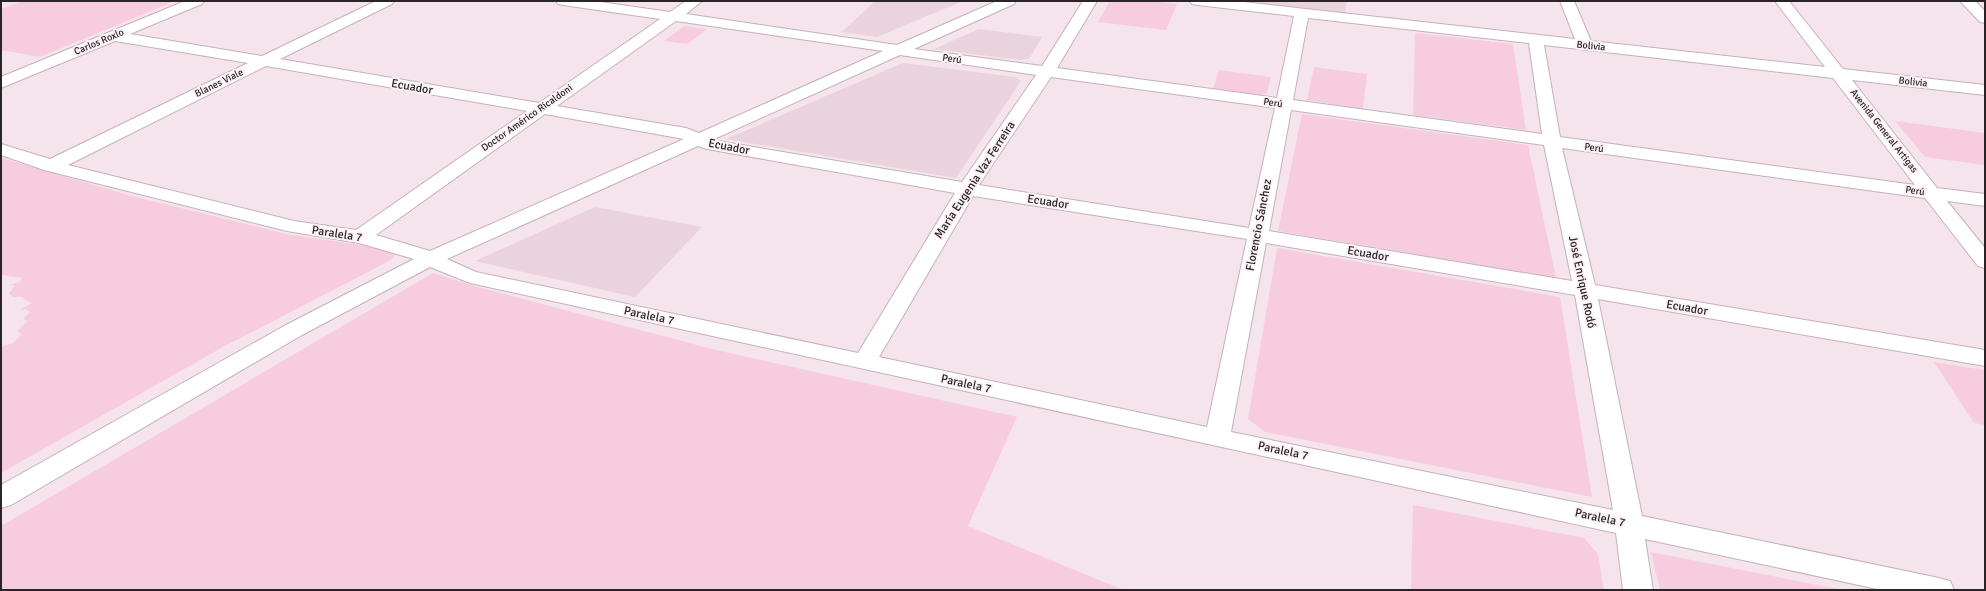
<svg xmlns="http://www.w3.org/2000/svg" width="1986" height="591" font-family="Signika,sans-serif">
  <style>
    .built { fill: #ebd3dd }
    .green { fill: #f8ccdf }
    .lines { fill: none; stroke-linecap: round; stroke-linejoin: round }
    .minor-casing { stroke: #c2b2b9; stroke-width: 2 }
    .minor { fill: #fff; fill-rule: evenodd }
    .labels { text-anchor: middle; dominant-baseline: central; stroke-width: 4; stroke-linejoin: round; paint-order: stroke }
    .far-street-label { font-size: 10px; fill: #2a2427; stroke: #fdf3f7 }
    .street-label { font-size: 12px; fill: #2a2427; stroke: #fdf3f7 }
  </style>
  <rect width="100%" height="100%" fill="#f5e4eb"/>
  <g class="built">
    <path d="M875,1H963L877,37L842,32Z"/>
    <path d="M1239,1H1347L1345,14Z"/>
    <path d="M979,29L1042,37L1029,59L1019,60L934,49Z"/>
    <path d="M903,63L1015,77L1021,81L956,178L726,139Z"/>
    <path d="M595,207L702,227L635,297L475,261Z"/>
  </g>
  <g class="green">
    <path d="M23,1H175L40,57L1,50V9Z"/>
    <path d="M1110,1H1150L1177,4L1166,30L1098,22Z"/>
    <path d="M684,26L707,29L687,44L664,41Z"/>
    <path d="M1415,33L1513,44L1526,130L1413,115Z"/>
    <path d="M1314,67L1367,74L1363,109L1307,100Z"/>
    <path d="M1219,70L1271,77L1267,93L1261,95L1213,89Z"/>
    <path d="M1302,114L1528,145L1556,278L1278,231Z"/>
    <path d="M1895,121L1985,133V165L1925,157Z"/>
    <path d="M1,158L132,196L286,234L368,246L395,254L391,260L223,347L1,473V347L13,343L22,334L17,331L28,321L23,319L30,312L26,309L20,310L32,303L24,300L23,297H14L9,294L15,285H9L20,282L22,278L1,275Z"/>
    <path d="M1277,248L1560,297L1592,497L1265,432L1248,419Z"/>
    <path d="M433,273L474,286L716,350L1017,417L968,526L1123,590H1V526Z"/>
    <path d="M1934,362L1985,370V425L1974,423Z"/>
    <path d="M1413,505L1584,538L1598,554L1604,590H1411Z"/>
    <path d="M1651,552L1843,590H1660Z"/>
  </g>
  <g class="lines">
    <g class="minor-casing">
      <g id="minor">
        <path d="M185,1H204L202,4L130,34L262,56L376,1H394L392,4L280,59L539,103L660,19L563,5L558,4L556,1H593L670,12L686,1H702L686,14L897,45L997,1H1016L1014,4L914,49L1042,66L1083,1H1097L1057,68L1277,98L1294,16L1197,5L1192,4L1190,1H1235L1575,39L1560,1H1574L1591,41L1825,67L1775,1H1789L1843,69L1985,85V95L1852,80L1937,188L1985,194V206L1947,201L1985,248V268L1978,266L1925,198L1562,148L1595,285L1985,350V366L1598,299L1642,516L1939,578L1950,581L1954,590H1882L1645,539L1653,590H1623L1616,533L470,283L430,267L302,335L11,505L1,508V485L286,325L414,259L359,243L287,231L44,170L1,155V144L50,159L248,63L115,41L1,88V77ZM1308,18L1529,43L1542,134L1293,100ZM676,21L883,51L699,133L686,128L557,106ZM1544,45L1833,78L1915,185L1560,137ZM900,55L1036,75L962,182L712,140ZM266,66L527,111L356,230L294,221L68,165ZM1051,77L1275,108L1249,228L979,185ZM1291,110L1544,145L1572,281L1269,231ZM545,114L684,139L430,251L376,235ZM698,146L707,149L955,193L858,353L476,272L447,259ZM973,196L1247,239L1207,427L879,357ZM1266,243L1575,295L1613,510L1231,432Z"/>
        <path d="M1960,1H1975L1985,11V23L1980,22Z"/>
      </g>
    </g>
    <use href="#minor" class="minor"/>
  </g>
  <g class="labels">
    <g class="far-street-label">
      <text transform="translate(99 42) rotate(-23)">Carlos Roxlo</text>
      <text transform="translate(1591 46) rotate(6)">Bolivia</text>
      <text transform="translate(952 59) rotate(8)">Perú</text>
      <text transform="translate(1913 82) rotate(7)">Bolivia</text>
      <text transform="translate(219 83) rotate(-26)">Blanes Viale</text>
      <text transform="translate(1273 103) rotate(8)">Perú</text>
      <text transform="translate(527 118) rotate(-35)">Doctor Américo Ricaldoni</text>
      <text transform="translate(1884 131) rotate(52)">Avenida General Artigas</text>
      <text transform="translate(1594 148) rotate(8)">Perú</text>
      <text transform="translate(1915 191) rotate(8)">Perú</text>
    </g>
    <g class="street-label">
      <text transform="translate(412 87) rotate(10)">Ecuador</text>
      <text transform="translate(729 147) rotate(11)">Ecuador</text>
      <text transform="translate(975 180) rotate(-57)">María Eugenia Vaz Ferreira</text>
      <text transform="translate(1048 202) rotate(9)">Ecuador</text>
      <text transform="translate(1259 225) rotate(-79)">Florencio Sánchez</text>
      <text transform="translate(337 234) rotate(9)">Paralela 7</text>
      <text transform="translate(1368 254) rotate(10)">Ecuador</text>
      <text transform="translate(1582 282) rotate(78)">José Enrique Rodó</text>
      <text transform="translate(1687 308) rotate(10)">Ecuador</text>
      <text transform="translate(649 316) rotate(12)">Paralela 7</text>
      <text transform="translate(966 384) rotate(12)">Paralela 7</text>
      <text transform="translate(1283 451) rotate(12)">Paralela 7</text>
      <text transform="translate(1600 518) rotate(12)">Paralela 7</text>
    </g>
  </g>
  <rect width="1986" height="591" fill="none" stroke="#2a2427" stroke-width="4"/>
</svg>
